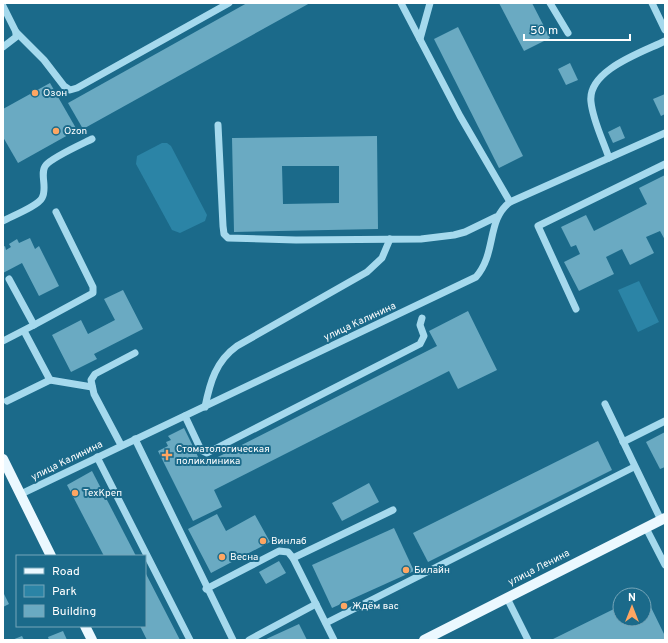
<svg xmlns="http://www.w3.org/2000/svg" width="668" height="643" font-family="Overpass,sans-serif">
  <style>
    .green { fill: #2b84a6 }
    .building { fill: #6aaac2; fill-rule: evenodd }
    .lines { fill: none; stroke-linecap: round; stroke-linejoin: round }
    .minor { stroke: #a5d9ed; stroke-width: 7 }
    .major { stroke: #ebf8ff; stroke-width: 10 }
    .poi-dot { fill: #fea662; stroke: #1b6a8a; stroke-width: 1.5 }
    .labels { text-anchor: middle; dominant-baseline: central; stroke-width: 4; stroke-linejoin: round; paint-order: stroke }
    .poi-label { font-size: 10px; fill: #fff; stroke: #1b6a8a; text-anchor: start }
    .street-label { font-size: 10px; fill: #fff; stroke: #1b6a8a }
  </style>
  <rect width="100%" height="100%" fill="#1b6a8a"/>
  <g class="green">
    <path d="M162,143H167L171,146L207,215L205,221L180,233L172,230L136,164L137,156Z"/>
    <path d="M639,281L659,322L638,332L618,290Z"/>
  </g>
  <g class="building">
    <path d="M247,3H310L83,129L68,103Z"/>
    <path d="M499,3H532L550,38L524,51Z"/>
    <path d="M458,27L523,156L499,168L434,39Z"/>
    <path d="M570,63L578,80L566,85L558,69Z"/>
    <path d="M50,83L77,130L18,163L3,137V109Z"/>
    <path d="M665,94V114L661,116L653,99Z"/>
    <path d="M620,126L625,138L613,143L608,132Z"/>
    <path d="M377,136L378,229L234,232L232,138ZM282,166H339V203L283,204Z"/>
    <path d="M665,175V240L660,231L646,237L654,253L630,265L622,249L606,257L614,274L579,291L564,262L580,254L576,245L571,247L561,227L586,215L594,231L647,204L639,188Z"/>
    <path d="M30,238L35,249L39,246L59,286L39,296L22,263L3,273V247L5,246L6,250L11,247L9,244L17,239L19,243Z"/>
    <path d="M123,290L143,329L94,354L97,359L71,372L52,335L81,320L88,334L115,320L104,299Z"/>
    <path d="M468,311L497,370L458,389L449,371L214,490L222,507L193,521L158,451L168,446L166,442L171,440L168,436L184,428L202,465L437,346L429,331Z"/>
    <path d="M665,432V467L660,469L646,442Z"/>
    <path d="M598,441L612,470L428,562L413,533Z"/>
    <path d="M92,471L136,556H104L67,485Z"/>
    <path d="M369,483L379,502L342,521L332,503Z"/>
    <path d="M217,514L226,531L255,515L270,542L211,573L188,529Z"/>
    <path d="M394,528L414,571L332,608L312,565Z"/>
    <path d="M279,561L286,573L266,584L259,572Z"/>
    <path d="M145,572L180,640H147L140,626H145Z"/>
    <path d="M3,592L9,604L3,607Z"/>
    <path d="M644,593L665,636V640H551L620,606V619H644Z"/>
    <path d="M299,624L307,640H264Z"/>
    <path d="M63,631L67,640H49L48,637Z"/>
    <path d="M22,636L24,640H12Z"/>
  </g>
  <g class="lines">
    <g class="minor">
      <path d="M401,3L460,116L510,202"/>
      <path d="M550,3L568,33"/>
      <path d="M652,3L665,30"/>
      <path d="M3,6L16,32V37L3,47"/>
      <path d="M16,32L44,60L64,86L70,90L77,88L229,3"/>
      <path d="M420,39L430,3"/>
      <path d="M218,125L223,226L224,234L228,238L296,240L421,239L454,235L465,232L496,217"/>
      <path d="M609,158C603,140 593,121 591,102C587,70 643,52 665,41"/>
      <path d="M3,221C12,216 38,206 42,198C48,188 39,173 46,165C53,157 82,144 92,139"/>
      <path d="M576,309L538,226L665,164"/>
      <path d="M34,325L93,293V287L56,212"/>
      <path d="M3,341L34,325L9,279"/>
      <path d="M50,380L92,387"/>
      <path d="M7,401L50,380L24,331"/>
      <path d="M605,404L661,520"/>
      <path d="M205,407C210,382 216,361 237,346L367,272L382,258L390,239"/>
      <path d="M185,416L201,450L207,453L420,344L424,336L420,325L422,318"/>
      <path d="M135,439L233,640"/>
      <path d="M623,442L665,421"/>
      <path d="M121,445L94,394L91,380L95,374L135,353"/>
      <path d="M97,457L190,640"/>
      <path d="M21,494L476,277C497,253 486,220 510,202L665,133"/>
      <path d="M646,528L665,565"/>
      <path d="M206,589L279,551L288,552L293,558"/>
      <path d="M507,598L528,640"/>
      <path d="M316,604L293,558L393,510"/>
      <path d="M326,623L634,467"/>
      <path d="M249,640L316,604L334,640"/>
    </g>
    <g class="major">
      <path d="M3,459L51,556"/>
      <path d="M85,626L92,640"/>
      <path d="M424,640L665,518"/>
    </g>
  </g>
  <g class="poi-dot">
    <circle cx="35" cy="93" r="4"/>
    <circle cx="56" cy="131" r="4"/>
    <path d="M165 449h4v4h4v4h-4v4h-4v-4h-4v-4h4z"/>
    <circle cx="75" cy="493" r="4"/>
    <circle cx="263" cy="541" r="4"/>
    <circle cx="222" cy="557" r="4"/>
    <circle cx="406" cy="570" r="4"/>
    <circle cx="344" cy="606" r="4"/>
  </g>
  <g class="labels">
    <g class="poi-label">
      <text x="43" y="93">Озон</text>
      <text x="64" y="131">Ozon</text>
      <text x="176" y="449">Стоматологическая<tspan x="176" dy="12">поликлиника</tspan></text>
      <text x="83" y="493">ТехКреп</text>
      <text x="271" y="541">Винлаб</text>
      <text x="230" y="557">Весна</text>
      <text x="414" y="570">Билайн</text>
      <text x="352" y="606">Ждём вас</text>
    </g>
    <g class="street-label">
      <text transform="translate(360 322) rotate(-25)">улица Калинина</text>
      <text transform="translate(67 461) rotate(-26)">улица Калинина</text>
      <text transform="translate(539 568) rotate(-27)">улица Ленина</text>
    </g>
  </g>
  <rect width="668" height="643" fill="none" stroke="#ffffff" stroke-width="8"/>
  <rect x="16" y="555" width="130" height="72" fill="#1b6a8a" stroke="#76a6b9"/>
  <rect x="24" y="568" width="20" height="6" fill="#ebf8ff" stroke="#76a6b9"/>
  <text x="52" y="575" font-size="12" fill="#ffffff">Road</text>
  <rect x="24" y="585" width="20" height="12" fill="#2b84a6" stroke="#76a6b9"/>
  <text x="52" y="595" font-size="12" fill="#ffffff">Park</text>
  <rect x="24" y="605" width="20" height="12" fill="#6aaac2" stroke="#76a6b9"/>
  <text x="52" y="615" font-size="12" fill="#ffffff">Building</text>
  <g transform="translate(632 607)"><circle r="19" fill="#1b6a8a" stroke="#76a6b9"/>
  <path d="M0-3L7 15L0 10L-7 15Z" fill="#fea662"/>
  <text y="-6" font-size="11" font-weight="bold" text-anchor="middle" fill="#ffffff">N</text>
  </g>
  <path d="M524 34v6h106v-6" fill="none" stroke="#ffffff" stroke-width="2"/>
  <text x="530" y="34" font-size="12" fill="#ffffff" stroke="#1b6a8a" stroke-width="3" paint-order="stroke">50 m</text>
</svg>
